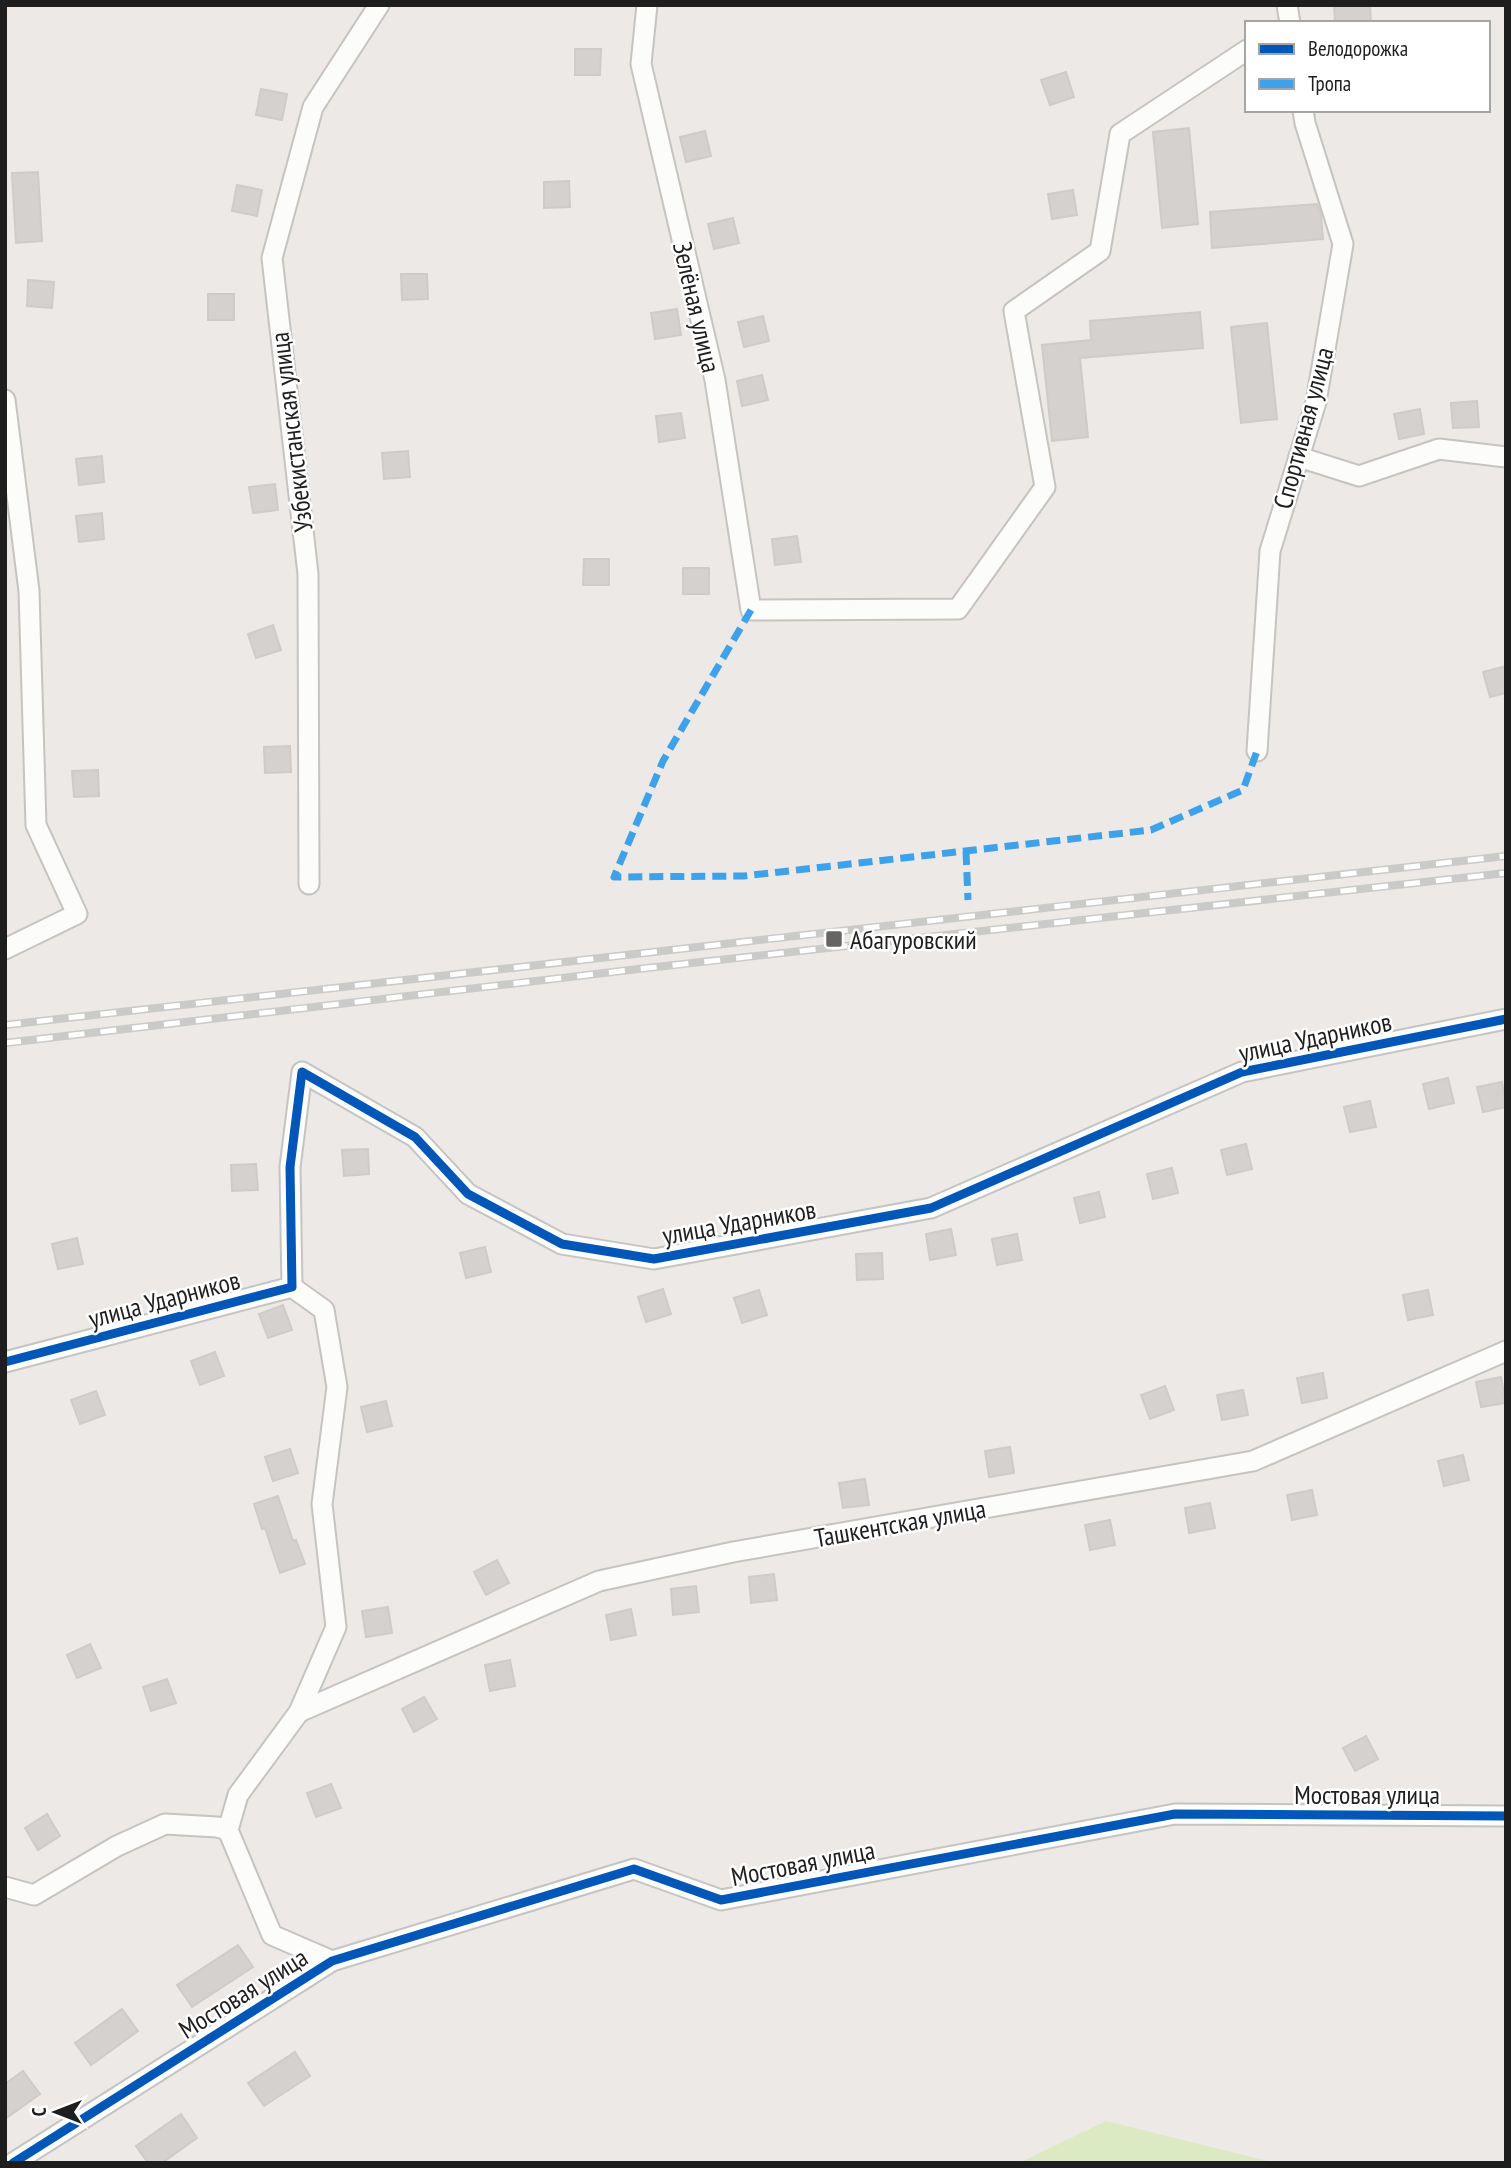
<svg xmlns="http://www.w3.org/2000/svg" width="1511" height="2168" font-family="'PT Sans Narrow',sans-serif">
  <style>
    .grass { fill: #dceac4 }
    .building { fill: #d5d1cf; stroke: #cfcbc8; stroke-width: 2 }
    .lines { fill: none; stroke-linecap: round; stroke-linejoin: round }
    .street-casing { stroke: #c5c4c2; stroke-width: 23 }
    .street { stroke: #fcfcfb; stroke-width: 19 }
    .rail-casing { stroke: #cacac9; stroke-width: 8 }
    .rail { stroke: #fff; stroke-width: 5; stroke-dasharray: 16; stroke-linecap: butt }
    .quiet { stroke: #3da2ea; stroke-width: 7; stroke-dasharray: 14 7; stroke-linecap: butt }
    .cycleway-casing { stroke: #fff; stroke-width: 13 }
    .cycleway { stroke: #0057b8; stroke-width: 9 }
    .poi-dot { fill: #666564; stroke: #fff; stroke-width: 2.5 }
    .labels { text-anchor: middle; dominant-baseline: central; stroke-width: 5; stroke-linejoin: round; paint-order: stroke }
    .street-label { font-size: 26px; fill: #1e1e1e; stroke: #fff }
    .poi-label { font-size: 26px; fill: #1e1e1e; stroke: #fff; text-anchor: start }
  </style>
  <rect width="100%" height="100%" fill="#ece9e6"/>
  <path class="grass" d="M1106,2121L1276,2163H1019Z"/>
  <g class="building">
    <path d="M1334,5H1370L1371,23H1335Z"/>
    <path d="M575,49H601L600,75H575Z"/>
    <path d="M1066,72L1074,97L1050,105L1041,80Z"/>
    <path d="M261,89L287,94L282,120L256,115Z"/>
    <path d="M1189,128L1198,224L1162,228L1153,132Z"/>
    <path d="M705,131L711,156L686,162L680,137Z"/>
    <path d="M38,172L42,241L16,243L12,173Z"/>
    <path d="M569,181L570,207L544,208V182Z"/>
    <path d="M237,185L262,190L257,216L232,211Z"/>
    <path d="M1073,190L1077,215L1052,219L1048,194Z"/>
    <path d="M1317,204L1321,215L1323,239L1212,248L1210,212Z"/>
    <path d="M733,218L739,243L714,249L708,224Z"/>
    <path d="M401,274H427L428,299L402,300Z"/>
    <path d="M28,280L54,282L52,308L27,306Z"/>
    <rect x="208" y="294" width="26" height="26"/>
    <path d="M677,309L681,335L655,339L651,313Z"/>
    <path d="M1200,312L1203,348L1080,358L1088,437L1052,441L1042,345L1091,340L1090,321Z"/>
    <path d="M763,316L769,341L744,347L738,322Z"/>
    <path d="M1267,323L1277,419L1241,423L1231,327Z"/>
    <path d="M762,375L768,400L742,406L737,381Z"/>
    <path d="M1477,401L1479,427L1453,428L1451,403Z"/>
    <path d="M1420,409L1424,434L1399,439L1394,414Z"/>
    <path d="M681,413L685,438L659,442L656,416Z"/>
    <path d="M408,451L410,477L384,479L382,453Z"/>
    <path d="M102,456L104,482L79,485L76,459Z"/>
    <path d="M275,484L278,510L253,513L249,487Z"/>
    <path d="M102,513L104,539L79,542L76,516Z"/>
    <path d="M797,536L801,562L775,565L772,539Z"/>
    <path d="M584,559H609V585H583Z"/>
    <rect x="683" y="568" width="26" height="26"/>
    <path d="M273,625L281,650L256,658L248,634Z"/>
    <path d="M1506,666V693L1490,697L1483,672Z"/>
    <path d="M290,746L291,772L265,773L264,747Z"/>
    <path d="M98,770L99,796L74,797L72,771Z"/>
    <path d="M1448,1078L1454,1103L1429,1109L1423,1084Z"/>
    <path d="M1502,1082L1506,1107L1483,1112L1477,1087Z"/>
    <path d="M1370,1101L1376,1127L1350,1132L1344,1107Z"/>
    <path d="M1246,1144L1252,1169L1227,1175L1221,1150Z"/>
    <path d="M368,1149L369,1174L344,1176L342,1150Z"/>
    <path d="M256,1164L258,1190L232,1191L231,1165Z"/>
    <path d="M1172,1168L1178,1193L1153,1199L1147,1174Z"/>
    <path d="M1099,1192L1105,1217L1080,1223L1074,1198Z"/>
    <path d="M951,1229L956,1255L930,1260L926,1234Z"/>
    <path d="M1017,1234L1022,1260L997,1265L992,1239Z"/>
    <path d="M77,1238L83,1264L58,1269L52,1244Z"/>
    <path d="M485,1247L491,1272L466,1278L460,1253Z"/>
    <path d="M882,1253L883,1279L857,1280L856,1254Z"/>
    <path d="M663,1289L671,1314L646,1322L638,1297Z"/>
    <path d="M759,1290L767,1315L742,1323L734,1298Z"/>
    <path d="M1428,1290L1433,1315L1408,1320L1403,1295Z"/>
    <path d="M283,1305L292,1330L268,1338L259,1314Z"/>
    <path d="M215,1352L224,1376L200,1385L191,1361Z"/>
    <path d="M1323,1373L1327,1398L1302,1403L1297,1378Z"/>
    <path d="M1501,1377L1506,1403L1481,1407L1476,1382Z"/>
    <path d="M1165,1386L1174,1410L1150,1419L1141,1395Z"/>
    <path d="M1243,1390L1248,1415L1222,1420L1217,1395Z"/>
    <path d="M96,1391L105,1415L80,1424L71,1400Z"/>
    <path d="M386,1401L392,1426L367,1432L361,1407Z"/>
    <path d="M1010,1447L1014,1473L989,1477L985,1451Z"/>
    <path d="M290,1449L298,1473L273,1481L265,1457Z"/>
    <path d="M1463,1455L1469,1480L1444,1486L1438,1461Z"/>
    <path d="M865,1479L869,1505L843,1508L839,1483Z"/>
    <path d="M1312,1490L1317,1515L1292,1520L1287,1495Z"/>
    <path d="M278,1496L293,1541L296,1540L305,1564L280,1573L265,1528L262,1529L254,1504Z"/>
    <path d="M1210,1503L1215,1528L1189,1533L1185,1508Z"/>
    <path d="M1110,1520L1115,1545L1090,1550L1085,1525Z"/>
    <path d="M497,1560L509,1583L486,1595L474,1572Z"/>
    <path d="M774,1574L777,1600L751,1603L749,1577Z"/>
    <path d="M696,1586L699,1612L673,1615L671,1589Z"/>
    <path d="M388,1607L392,1633L366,1637L362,1611Z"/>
    <path d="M631,1609L636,1635L611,1640L606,1615Z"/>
    <path d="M90,1644L101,1668L77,1678L67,1655Z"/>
    <path d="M510,1660L515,1686L490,1691L485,1665Z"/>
    <path d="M167,1679L176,1703L151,1711L143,1687Z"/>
    <path d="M424,1697L437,1719L414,1732L402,1709Z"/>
    <path d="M1366,1736L1378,1759L1355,1771L1343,1748Z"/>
    <path d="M331,1784L341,1808L316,1817L307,1793Z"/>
    <path d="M47,1814L60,1836L38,1850L25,1828Z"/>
    <path d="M238,1945L253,1967L192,2007L177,1985Z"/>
    <path d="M122,2009L138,2031L91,2065L75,2043Z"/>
    <path d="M295,2052L310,2076L264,2106L248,2083Z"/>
    <path d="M23,2071L40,2094L5,2119V2084Z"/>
    <path d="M181,2114L197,2138L162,2163H148L136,2146Z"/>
  </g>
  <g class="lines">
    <g class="street-casing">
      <g id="street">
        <path d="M647,5L641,64L715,380L751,610L958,609L1045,487L1014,311L1100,251L1120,134L1247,50"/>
        <path d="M1287,5L1290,23"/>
        <path d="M5,400L29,591L36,825L77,914L5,949"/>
        <path d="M1299,457L1359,476L1439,449L1506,457"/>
        <path d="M1257,751L1270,551L1316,402L1343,244L1305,123L1303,110"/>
        <path d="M309,884L308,574L272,258L313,107L379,5"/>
        <path d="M5,1362L292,1287L290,1167L302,1072L415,1137L468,1194L562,1244L654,1259L931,1208L1242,1072L1506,1019"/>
        <path d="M299,1712L599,1581L733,1552L1253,1461L1506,1351"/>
        <path d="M228,1830L272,1935L332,1961"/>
        <path d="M5,1887L34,1895L117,1846L165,1824L217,1827L228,1830L238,1795L299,1712L336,1627L322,1504L337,1387L324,1310L292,1287"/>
        <path d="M13,2163L332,1961L634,1869L721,1900L1175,1814L1506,1816"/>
      </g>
    </g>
    <use href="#street" class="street"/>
    <g class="rail-casing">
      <g id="rail">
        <path d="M5,1025L1506,856"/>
        <path d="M5,1043L647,968L1506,873"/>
      </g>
    </g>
    <use href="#rail" class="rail"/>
    <g class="quiet">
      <path d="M751,610L663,761L614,877L744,876L1151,830L1243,790L1257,751"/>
      <path d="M966,851L968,900"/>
    </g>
    <g class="cycleway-casing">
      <g id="cycleway">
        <path d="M5,1362L292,1287L290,1167L302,1072L415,1137L468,1194L562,1244L654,1259L931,1208L1242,1072L1506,1019"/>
        <path d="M13,2163L332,1961L634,1869L721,1900L1175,1814L1506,1816"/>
      </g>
    </g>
    <use href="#cycleway" class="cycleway"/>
  </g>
  <rect class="poi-dot" x="825" y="930" width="18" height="18" rx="3.5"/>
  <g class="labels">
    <g class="street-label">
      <text transform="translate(697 307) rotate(77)">Зелёная улица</text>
      <text transform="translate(1303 428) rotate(-75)">Спортивная улица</text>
      <text transform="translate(291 432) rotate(-97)">Узбекистанская улица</text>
      <text transform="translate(1315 1037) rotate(-12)">улица Ударников</text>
      <text transform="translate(739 1222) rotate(-10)">улица Ударников</text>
      <text transform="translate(164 1299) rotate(-15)">улица Ударников</text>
      <text transform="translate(900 1523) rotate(-10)">Ташкентская улица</text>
      <text x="1367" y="1794">Мостовая улица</text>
      <text transform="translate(803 1863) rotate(-11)">Мостовая улица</text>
      <text transform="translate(243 1993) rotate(-32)">Мостовая улица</text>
    </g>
    <g class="poi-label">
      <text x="850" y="939">Абагуровский</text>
    </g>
  </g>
  <rect width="1511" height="2168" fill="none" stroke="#1e1e1e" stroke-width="14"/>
  <rect x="1245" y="21" width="245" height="91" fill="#ffffff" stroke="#a5a5a5" stroke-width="2"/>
  <rect x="1259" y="44" width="35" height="10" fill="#0057b8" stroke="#a5a5a5" stroke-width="2"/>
  <text x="1308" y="56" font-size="21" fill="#1e1e1e">Велодорожка</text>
  <rect x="1259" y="79" width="35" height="10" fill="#3da2ea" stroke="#a5a5a5" stroke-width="2"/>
  <text x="1308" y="91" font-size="21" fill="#1e1e1e">Тропа</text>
  <g transform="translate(56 2112) rotate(270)" stroke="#ffffff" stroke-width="5" paint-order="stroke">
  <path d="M0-5L12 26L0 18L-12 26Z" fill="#1e1e1e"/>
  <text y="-10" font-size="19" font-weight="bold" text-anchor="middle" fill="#1e1e1e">С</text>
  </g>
</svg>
